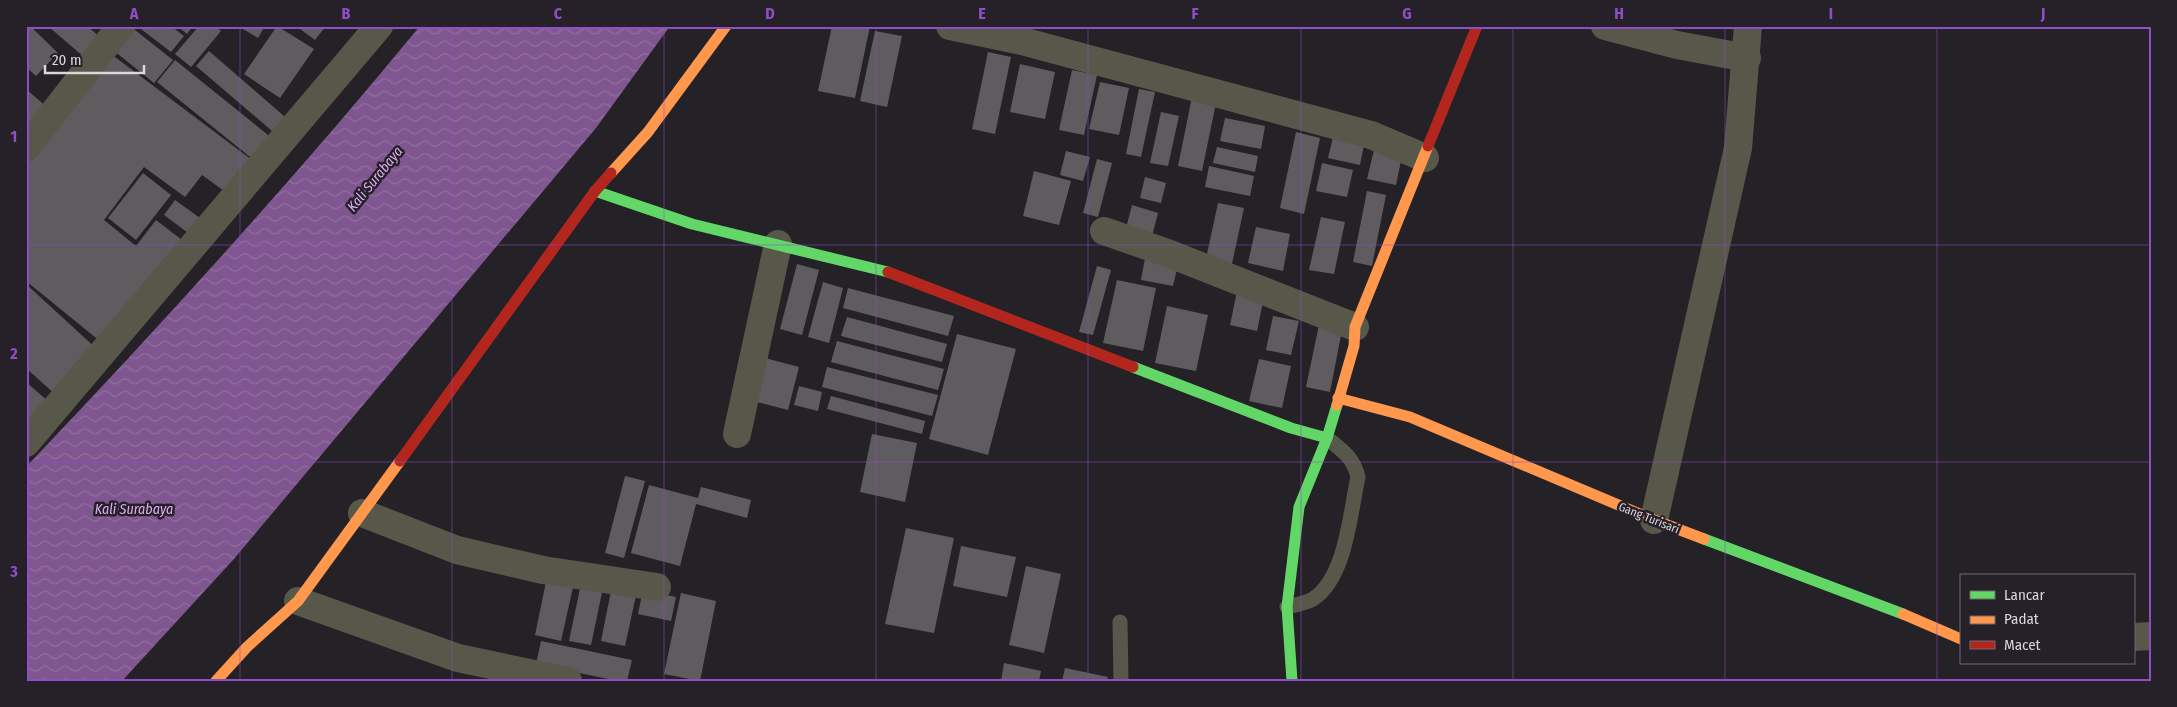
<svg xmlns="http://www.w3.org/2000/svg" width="2177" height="707" font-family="'Fira Sans Condensed',sans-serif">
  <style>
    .water { fill: url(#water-waves) }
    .building { fill: #5f5c60 }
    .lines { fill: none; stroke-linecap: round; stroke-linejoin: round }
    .lane { stroke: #58584a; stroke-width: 15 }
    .street { stroke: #58584a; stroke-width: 28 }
    .fast { stroke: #63d668; stroke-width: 11 }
    .slow { stroke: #ff974d; stroke-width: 11 }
    .jam { stroke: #b3261e; stroke-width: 11 }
    .grid { fill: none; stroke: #8e4ec5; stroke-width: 1; stroke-opacity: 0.55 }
    .labels { text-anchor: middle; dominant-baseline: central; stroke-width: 5; stroke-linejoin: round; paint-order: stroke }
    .street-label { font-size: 12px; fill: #dad6dc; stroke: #262029 }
    .water-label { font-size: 14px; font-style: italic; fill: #e0aef5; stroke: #262029 }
    .neatline { fill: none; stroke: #8e4ec5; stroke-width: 2 }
    .grid-label { font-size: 16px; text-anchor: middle; font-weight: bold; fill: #8e4ec5 }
  </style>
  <defs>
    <pattern id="water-waves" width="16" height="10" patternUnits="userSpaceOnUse" patternTransform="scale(1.25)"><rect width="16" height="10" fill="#7f5690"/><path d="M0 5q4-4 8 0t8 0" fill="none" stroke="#916e9f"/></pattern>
  </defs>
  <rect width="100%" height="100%" fill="#252227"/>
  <path class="water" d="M420,26H670L596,128L233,560L122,681H26V467C162,324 295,178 420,26Z"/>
  <g class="building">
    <path d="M26,26H30L58,53L36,76L26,67Z"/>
    <path d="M50,26H87L100,37L84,57L49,27Z"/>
    <path d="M130,26L173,60L154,83L108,46Z"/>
    <path d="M137,26H171L184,36L171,52Z"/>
    <path d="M177,26H193L187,34Z"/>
    <path d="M199,26H215L221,31L191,67L175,54Z"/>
    <path d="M238,26H265L258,38Z"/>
    <path d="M277,26L314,49L280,98L244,74Z"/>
    <path d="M296,26H326L315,40Z"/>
    <path d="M832,26H870L855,98L818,91Z"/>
    <path d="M875,31L902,36L887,107L860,101Z"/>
    <path d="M209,51L292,123L279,137L196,66Z"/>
    <path d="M988,52L1011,57L995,134L972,129Z"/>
    <path d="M111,54L252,160L227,193L202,175L185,197L144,167L104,220L136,246L156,220L186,243L101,342L26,281V164Z"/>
    <path d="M175,60L278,143L260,165L157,82Z"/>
    <path d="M1020,64L1055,72L1045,119L1010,112Z"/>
    <path d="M1072,70L1097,75L1084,135L1059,130Z"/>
    <path d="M1100,82L1129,88L1119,135L1089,129Z"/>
    <path d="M26,89L49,109L26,136Z"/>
    <path d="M1139,89L1155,92L1141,157L1126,154Z"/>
    <path d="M1192,97L1216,103L1202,171L1178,166Z"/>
    <path d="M1161,112L1179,116L1168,166L1150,163Z"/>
    <path d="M1225,118L1265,126L1261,149L1220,141Z"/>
    <path d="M1296,132L1320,138L1304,214L1280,208Z"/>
    <path d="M1334,133L1365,140L1360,165L1328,158Z"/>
    <path d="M1375,146L1403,151L1396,185L1367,179Z"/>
    <path d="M1217,147L1258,156L1255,172L1213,163Z"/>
    <path d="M1066,151L1090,157L1083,181L1060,175Z"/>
    <path d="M1097,159L1112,163L1098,217L1083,213Z"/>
    <path d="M1322,163L1353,170L1347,197L1316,191Z"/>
    <path d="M1209,166L1254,176L1250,196L1205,187Z"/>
    <path d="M1034,171L1071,181L1059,225L1023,216Z"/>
    <path d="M143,173L171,195L136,240L108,218Z"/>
    <path d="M1145,177L1166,183L1161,203L1140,198Z"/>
    <path d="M1367,191L1386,195L1372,266L1353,262Z"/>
    <path d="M175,200L207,223L195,238L164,215Z"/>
    <path d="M1218,203L1244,208L1230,273L1204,268Z"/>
    <path d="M1132,205L1158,213L1151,240L1125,232Z"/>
    <path d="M1321,217L1345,222L1334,274L1309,270Z"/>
    <path d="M1256,227L1290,234L1283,271L1248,263Z"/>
    <path d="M1146,253L1179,260L1173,286L1141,280Z"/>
    <path d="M797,264L819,270L802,335L780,329Z"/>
    <path d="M1097,266L1111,270L1093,335L1079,332Z"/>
    <path d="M1117,280L1156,288L1143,351L1103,343Z"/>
    <path d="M823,282L843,288L829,343L808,337Z"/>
    <path d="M26,284L99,351L57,396L26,368Z"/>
    <path d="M848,288L954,316L948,336L843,308Z"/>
    <path d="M1237,291L1264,297L1257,331L1230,325Z"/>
    <path d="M1167,306L1208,315L1196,371L1155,363Z"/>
    <path d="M1273,316L1299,321L1291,355L1266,350Z"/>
    <path d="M847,317L947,344L942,362L841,336Z"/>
    <path d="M1320,320L1343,325L1330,392L1306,387Z"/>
    <path d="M957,334L1016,349L988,455L929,439Z"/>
    <path d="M837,341L944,369L938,390L831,362Z"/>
    <path d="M765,358L799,367L788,410L753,401Z"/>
    <path d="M1259,359L1291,366L1282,408L1249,401Z"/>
    <path d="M827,367L938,395L932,416L822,387Z"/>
    <path d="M26,382L48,401L26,426Z"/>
    <path d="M799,386L822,392L818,411L794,405Z"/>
    <path d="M831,396L925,421L922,434L827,409Z"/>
    <path d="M872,434L917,443L905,502L860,492Z"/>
    <path d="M625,476L645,481L624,558L605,553Z"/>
    <path d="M649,485L698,498L701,487L751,500L747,518L696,504L680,566L631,553Z"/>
    <path d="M906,528L954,538L934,633L885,624Z"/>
    <path d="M961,546L1016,557L1007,597L953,586Z"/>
    <path d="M1026,566L1061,574L1044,653L1009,645Z"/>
    <path d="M547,577L574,583L561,641L535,635Z"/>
    <path d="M582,579L604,583L591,645L569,641Z"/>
    <path d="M612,586L637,591L625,646L601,641Z"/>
    <path d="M643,590L676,597L671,621L638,614Z"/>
    <path d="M681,593L716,601L700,681L664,674Z"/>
    <path d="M541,641L632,660L627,681H618L536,664Z"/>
    <path d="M1004,663L1041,671L1039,681H1001Z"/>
    <path d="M1065,668L1108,677L1107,681H1062Z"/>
  </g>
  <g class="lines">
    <g class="lane">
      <path d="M1287,607C1295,605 1306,603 1313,599C1346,578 1350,513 1358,477C1353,457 1343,451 1327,438"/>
      <path d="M1120,622L1121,681"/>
    </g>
    <g class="street">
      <path d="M950,26L1022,41L1371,135L1425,158"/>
      <path d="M1605,26L1677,45L1747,58"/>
      <path d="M26,148L121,26"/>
      <path d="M1104,231L1170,254L1355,327"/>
      <path d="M737,434L778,244"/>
      <path d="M26,443L379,26"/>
      <path d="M362,513L457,550L543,570L657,587"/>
      <path d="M1654,520L1738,148L1748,26"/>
      <path d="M298,601L458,658L568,681"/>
      <path d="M2133,637L2151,636"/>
    </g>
    <g class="fast">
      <path d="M595,191L692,224L888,272"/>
      <path d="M1133,367L1291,428L1327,438"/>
      <path d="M1704,539L1903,614"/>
      <path d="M1292,681L1287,607L1299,507L1327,438L1337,405"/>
    </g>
    <g class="slow">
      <path d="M611,173L648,132L726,26"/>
      <path d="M1338,398L1410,417L1654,520L1704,539"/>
      <path d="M1337,405L1354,346L1355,327L1428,146"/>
      <path d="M1903,614L1961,639"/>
      <path d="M216,681L247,647L298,601L400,461"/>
    </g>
    <g class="jam">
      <path d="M1428,146L1477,26"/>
      <path d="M888,272L1133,367"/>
      <path d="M400,461L595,191L611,173"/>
    </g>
  </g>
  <path class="grid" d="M240,26V681M452,26V681M664,26V681M876,26V681M1088,26V681M1301,26V681M1513,26V681M1725,26V681M1937,26V681M26,245H2151M26,462H2151"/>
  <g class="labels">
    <g class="street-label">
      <text transform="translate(1649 518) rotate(22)">Gang Turisari</text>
    </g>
    <g class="water-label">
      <text transform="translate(375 179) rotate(-51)">Kali Surabaya</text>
      <text x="134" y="509">Kali Surabaya</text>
    </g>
  </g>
  <rect width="2177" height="707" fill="none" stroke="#262029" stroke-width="55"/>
  <rect x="1960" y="574" width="175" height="90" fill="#262029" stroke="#6e6971"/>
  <rect x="1970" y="591" width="25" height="8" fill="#63d668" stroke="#6e6971"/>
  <text x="2004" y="600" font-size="15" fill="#dad6dc">Lancar</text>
  <rect x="1970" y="616" width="25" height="8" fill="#ff974d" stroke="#6e6971"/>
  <text x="2004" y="624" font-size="15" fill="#dad6dc">Padat</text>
  <rect x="1970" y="641" width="25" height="8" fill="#b3261e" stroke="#6e6971"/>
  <text x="2004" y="650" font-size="15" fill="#dad6dc">Macet</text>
  <path d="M45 65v8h99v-8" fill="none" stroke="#dad6dc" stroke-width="2.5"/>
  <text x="52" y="65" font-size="15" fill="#dad6dc" stroke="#262029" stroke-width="4" paint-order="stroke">20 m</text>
  <rect x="28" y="28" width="2122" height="652" class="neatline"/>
  <g class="grid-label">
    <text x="134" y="19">A</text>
    <text x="346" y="19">B</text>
    <text x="558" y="19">C</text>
    <text x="770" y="19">D</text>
    <text x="982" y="19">E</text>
    <text x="1195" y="19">F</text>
    <text x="1407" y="19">G</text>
    <text x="1619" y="19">H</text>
    <text x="1831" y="19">I</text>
    <text x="2043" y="19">J</text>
    <text x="14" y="142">1</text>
    <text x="14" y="359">2</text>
    <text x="14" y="577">3</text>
  </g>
</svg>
